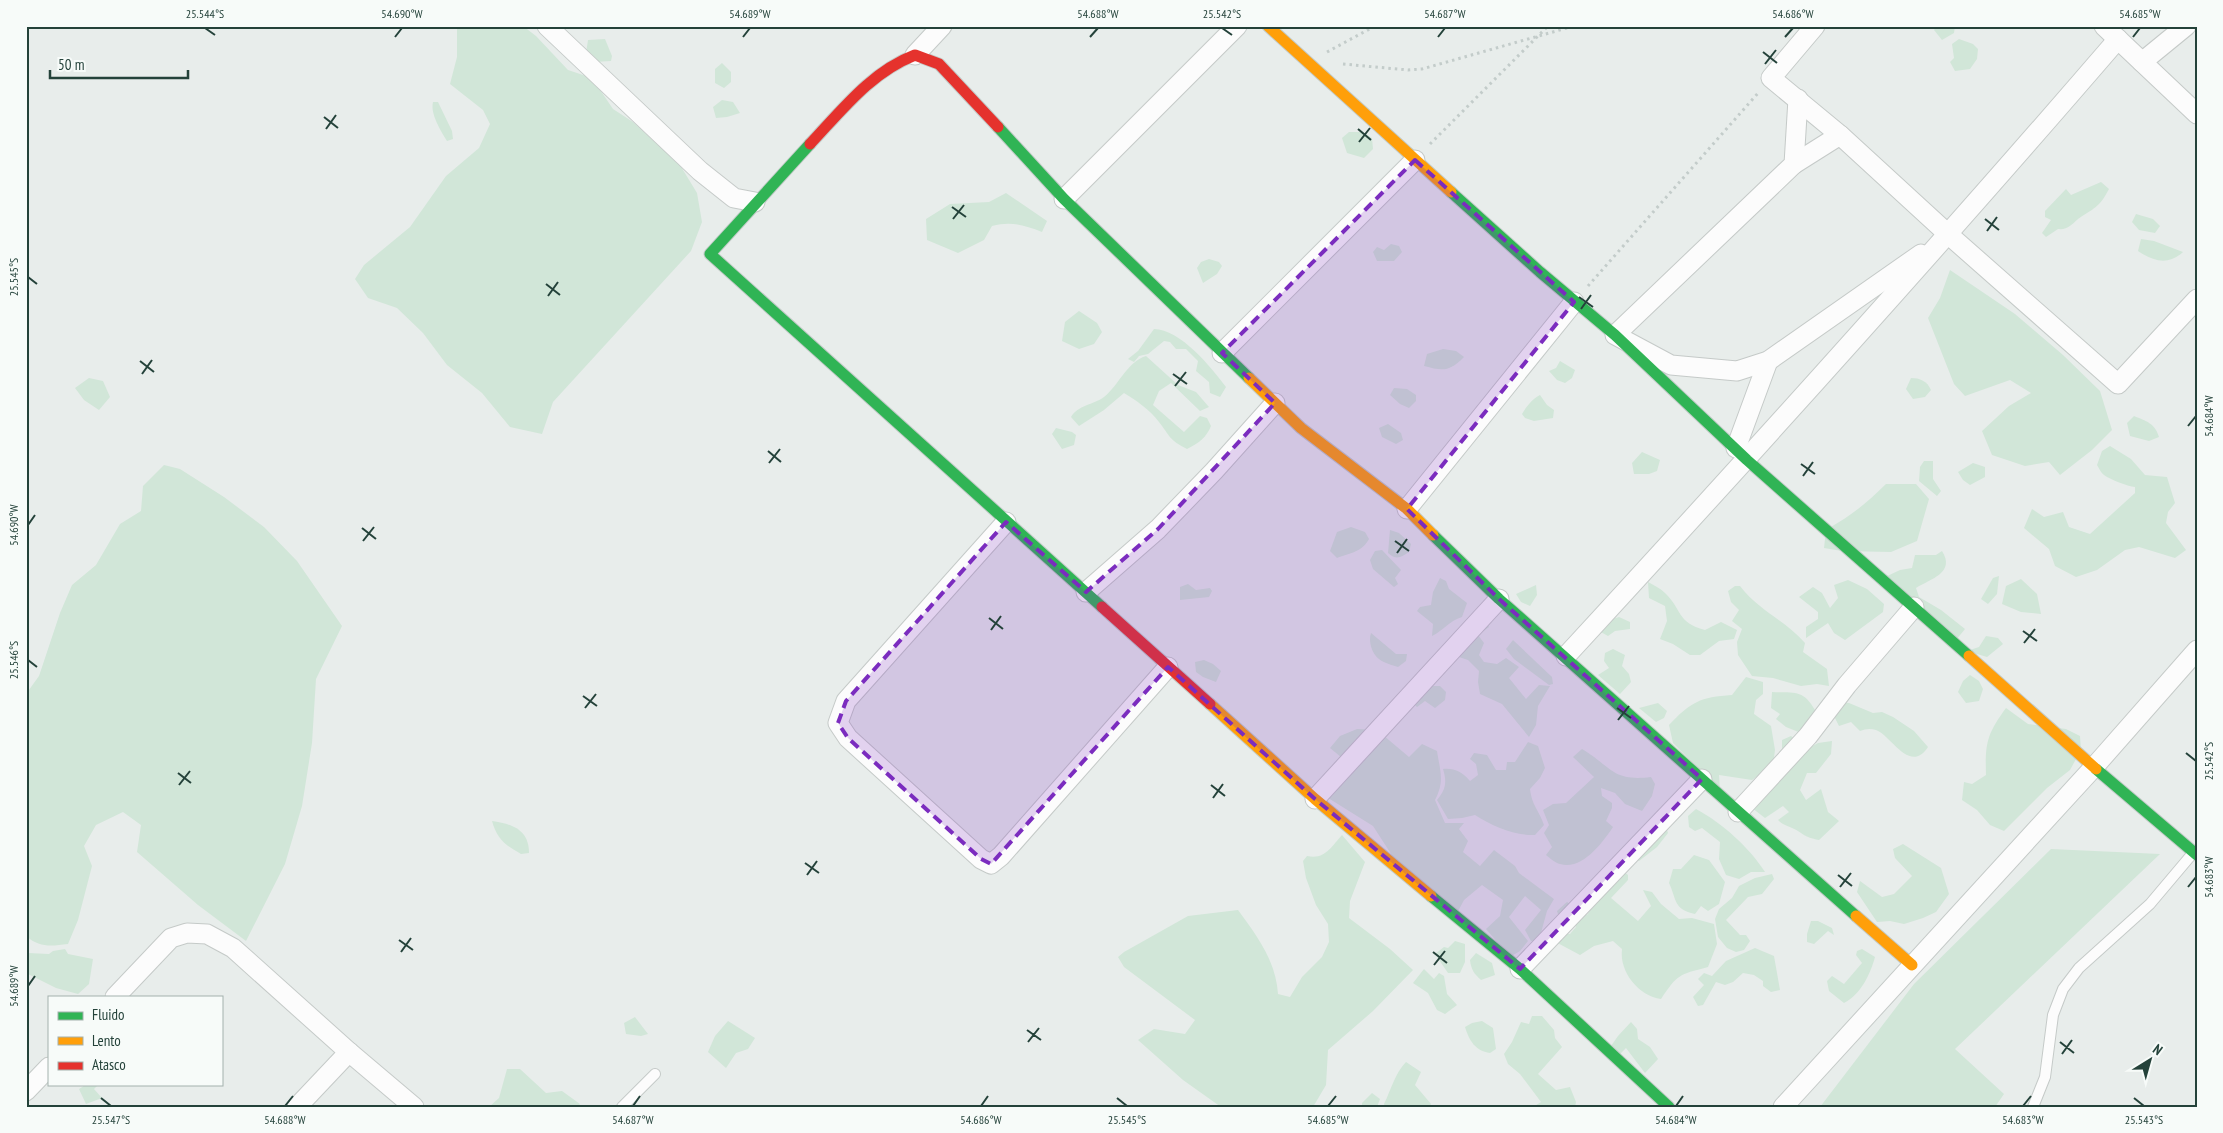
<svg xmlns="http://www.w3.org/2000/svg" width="2223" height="1133" font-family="'PT Sans Narrow',sans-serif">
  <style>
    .green { fill: #d1e6d8 }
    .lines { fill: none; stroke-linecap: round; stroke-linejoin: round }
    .lane-casing { stroke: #c5cac8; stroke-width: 12 }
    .street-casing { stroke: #c5cac8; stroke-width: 21 }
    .fast-casing { stroke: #c3cbc8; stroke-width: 13 }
    .slow-casing { stroke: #c3cbc8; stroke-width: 13 }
    .jam-casing { stroke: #c3cbc8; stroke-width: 13 }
    .path { stroke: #c3ccca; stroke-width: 3; stroke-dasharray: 2.5 4; stroke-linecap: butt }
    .lane { stroke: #fcfcfc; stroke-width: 10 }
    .street { stroke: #fcfcfc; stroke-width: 19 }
    .fast { stroke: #30b455; stroke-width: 11 }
    .slow { stroke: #ff9f0a; stroke-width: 11 }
    .jam { stroke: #e5322d; stroke-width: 11 }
    .marked { fill: #7b2cbf; fill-opacity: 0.2; stroke: #7b2cbf; stroke-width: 4; stroke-dasharray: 10 6; stroke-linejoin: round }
    .ticks { fill: none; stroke: #24423a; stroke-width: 2 }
    .neatline { fill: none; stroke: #24423a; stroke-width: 2 }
    .ticks-label { font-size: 12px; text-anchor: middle; fill: #24423a }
  </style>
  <rect width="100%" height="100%" fill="#e8edeb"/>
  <g class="green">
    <path d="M457,26H523L536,36L568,70L592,78L613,109L633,122L680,165L697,193L702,222L691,251L553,402L542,434L510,427L482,393L447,365L423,333L397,308L368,298L355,279L364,265L410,227L446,176L479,148L490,124L483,110L450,84L457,57Z"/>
    <path d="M1937,26H1955L1954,33L1942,40L1934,30Z"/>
    <path d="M605,39L612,56L611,61L594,62L586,53L588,40Z"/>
    <path d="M1959,39L1973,44L1978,49L1977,59L1970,69L1955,71L1950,62L1954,58L1952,44Z"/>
    <path d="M722,63L731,72V82L724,88L715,83V69Z"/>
    <path d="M722,100L733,102L740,113L727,117L716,118L713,107Z"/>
    <path d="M433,102H438L452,131L453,139L447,141C441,131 430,114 433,102Z"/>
    <path d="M1349,132H1363L1372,138L1373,149L1364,158L1347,153L1342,138Z"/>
    <path d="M2101,182L2109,189C2099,208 2094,208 2078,219C2071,225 2068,230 2058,229L2046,237L2042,233L2051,220L2045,217V211L2066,189L2071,195Z"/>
    <path d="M1006,193L1047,221L1042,232C1024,225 1011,221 992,226L984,240L958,253L927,240L926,219L950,204L989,202Z"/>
    <path d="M2136,214L2153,219L2160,226L2155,233L2139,230L2132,222Z"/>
    <path d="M2141,239L2154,241L2183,252C2168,266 2153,261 2138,251Z"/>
    <path d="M1391,244L1399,246L1402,252L1394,261H1377L1373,252L1377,247L1384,250Z"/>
    <path d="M1209,259L1219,262L1222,266L1217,274L1203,283L1197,268L1201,262Z"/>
    <path d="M1950,270L2015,314L2063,355L2100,391L2112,430L2092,450L2060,475L2049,462L2025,466L1992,455L1982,431L2009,406L2031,393L2010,380L1965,396L1954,384L1928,318L1940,298Z"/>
    <path d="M1079,311L1097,323L1102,332L1094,344L1079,349L1062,341L1065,322Z"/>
    <path d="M1154,329C1180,329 1211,367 1226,387L1220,397L1210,393L1209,382L1196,371L1198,361L1186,349H1176L1170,342L1164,341L1148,354L1139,356L1134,362L1128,359L1138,351Z"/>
    <path d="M1443,349L1456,351L1464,357C1449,372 1443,371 1424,366L1427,354Z"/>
    <path d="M1146,356L1178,385L1196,392L1209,407L1200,411L1171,383L1159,391L1153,405L1184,432L1200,416L1207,418L1211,426C1206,438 1199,443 1187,449C1169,440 1170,436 1159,422C1149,409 1137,401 1124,393L1104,410L1079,426L1071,417C1078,405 1093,405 1104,397C1119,385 1127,362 1146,356Z"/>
    <path d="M1560,361L1575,370L1572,378L1565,383L1557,380L1549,371L1556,368Z"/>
    <path d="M89,378L103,381L110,397L99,410L84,400L75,388Z"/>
    <path d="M1911,378C1920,378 1927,381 1931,390L1925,397L1913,399L1906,389Z"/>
    <path d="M1394,388L1407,389L1416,395V401L1409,408L1400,404L1390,395Z"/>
    <path d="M1540,395L1547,405L1554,410L1553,418L1534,421L1525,418L1522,414C1526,407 1533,398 1540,395Z"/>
    <path d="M2134,416C2146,421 2155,423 2159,437L2149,441L2130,436L2127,423Z"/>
    <path d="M1388,424L1401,433L1403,440L1396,444L1382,437L1379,428Z"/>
    <path d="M1056,428L1072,432L1076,435L1074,445L1062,449L1052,434Z"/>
    <path d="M2110,446L2131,459L2145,475L2167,477L2175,503L2168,512L2166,523L2186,550L2175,558L2139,547L2125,550L2097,570L2076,577L2055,566L2049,549L2024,528L2032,509L2044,517L2063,512L2069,527L2090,534L2135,493V487C2127,486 2111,480 2104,475C2101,473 2099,468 2097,465L2102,451Z"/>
    <path d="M1642,452L1660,460L1657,471L1649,474H1634L1632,463Z"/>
    <path d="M1924,461H1933V479L1941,491L1937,496L1919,481L1920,467Z"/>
    <path d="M1973,463L1985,467V477L1970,485L1963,480L1958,472Z"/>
    <path d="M164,465L180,469L224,497L264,527L297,561L342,626L316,679L312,743L302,806L285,864L246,941L198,905L137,852L141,825L123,812L96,825L84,846L92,866L78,920L68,944C51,946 40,948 26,936V694L39,676L60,613L72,585L96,565L120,524L141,511L143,486Z"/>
    <path d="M1886,484H1916L1929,499L1917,541L1891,552L1842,551L1824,548L1825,539L1829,528C1851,516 1868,502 1886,484Z"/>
    <path d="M1351,527L1365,532L1369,539C1362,552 1350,553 1337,558L1330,551L1337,532Z"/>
    <path d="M1390,530L1399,533L1411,544L1409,552C1400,558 1396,560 1388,553Z"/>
    <path d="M1382,550L1401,570L1395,578L1398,584L1394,587L1373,569L1370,560L1375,551Z"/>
    <path d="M1942,551C1956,573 1930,579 1916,588L1919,597L1941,610L1965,629L1956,640L1883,578L1900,570L1912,568L1915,555H1936Z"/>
    <path d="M1999,576L1997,594L1988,604L1981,599L1993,578Z"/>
    <path d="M1440,578L1446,581L1449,589L1467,603L1462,617C1449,621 1444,630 1432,636L1433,624L1417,611L1420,607L1431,605L1433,592Z"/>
    <path d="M2021,579L2037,594L2041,614L2021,612L2002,604L2006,586Z"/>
    <path d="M1848,580L1867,589L1884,604L1883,612L1845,640L1834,633L1828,623L1806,638V627L1818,619V612L1799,597L1813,587L1822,593L1830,608L1838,598L1834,585Z"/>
    <path d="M1648,582C1653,585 1660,588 1665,593C1682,609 1677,623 1705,630L1721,622L1737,630L1734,639L1719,641L1700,655H1690L1673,644L1660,639L1667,621L1665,606L1649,598Z"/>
    <path d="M1188,584L1196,590L1210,588L1212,591L1209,597L1180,600V587Z"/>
    <path d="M1536,585L1537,595L1530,606L1521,602L1516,594Z"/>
    <path d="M1735,586H1740C1758,610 1786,621 1805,643L1803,652L1827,669L1829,686L1817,684L1801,686L1773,678L1752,676L1738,655L1737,642L1742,629L1732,621L1739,610L1731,602L1728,591Z"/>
    <path d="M1619,617L1630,622V629L1615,631L1608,636L1599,631L1603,622Z"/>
    <path d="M1487,622L1489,627L1478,635L1484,643L1479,655L1484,662L1497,664L1506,658L1519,667L1509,678L1526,699L1539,685L1550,686L1538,706L1536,725L1529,737L1502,704L1480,694L1478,682L1479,671L1468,660L1459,657L1456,645Z"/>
    <path d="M1371,633L1396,654H1407L1406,661L1398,667C1392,665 1384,663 1379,659C1372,654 1368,641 1371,633Z"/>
    <path d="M1986,636L1998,638L2003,644L1987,657L1967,651L1979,647Z"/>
    <path d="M1513,640L1552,677L1553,684L1549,685L1514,659L1506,649Z"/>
    <path d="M1613,649L1625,655L1622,666L1629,674L1631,682L1620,694L1598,675L1609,668L1604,661L1605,653Z"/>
    <path d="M1204,660L1213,664L1221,671L1216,682L1203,677L1196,672L1195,662Z"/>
    <path d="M1970,675L1979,681L1983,689L1979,701L1966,703L1958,692L1963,681Z"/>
    <path d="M1746,677L1763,682V694L1756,700L1754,714L1771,726L1775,750L1773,765L1752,780L1719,775L1720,790L1673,743L1669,725C1691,702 1700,697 1732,695Z"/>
    <path d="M1425,686H1440L1446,692L1445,700L1435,708L1425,701L1417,707L1408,698Z"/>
    <path d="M1772,692C1795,693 1803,689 1815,710L1812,720L1801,733L1786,727L1776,719L1780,714L1771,708Z"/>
    <path d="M1835,701L1849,703L1873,713L1882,712L1893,717L1914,731L1928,747C1910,775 1891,735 1876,730C1870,728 1865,729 1860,731L1851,722L1839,726L1833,714Z"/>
    <path d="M1658,703L1667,711L1664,718L1656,722L1639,708Z"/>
    <path d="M2006,708L2028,724L2066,729L2080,736L2081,750L2070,770L2047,788L2004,831L1990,825L1977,810L1962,800L1964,782L1972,784L1986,775C1985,743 1987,734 2006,708Z"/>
    <path d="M1357,729L1377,730L1409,757L1422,744L1437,751C1440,771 1445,781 1435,800L1445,823H1464L1459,829L1468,841L1463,852L1480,866L1494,850L1515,866L1519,873L1554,899L1547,911L1539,940L1531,941L1525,930L1541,910L1525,896L1509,917L1528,941L1520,951L1510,957L1486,929L1500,916L1503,900L1482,885L1464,900L1455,917L1395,860L1373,826L1325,796L1336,779L1350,777L1347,762L1330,748L1340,736Z"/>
    <path d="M1791,736L1807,749L1818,743L1832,741L1831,754L1816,773H1807L1800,790L1806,800L1821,789L1828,812L1839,821L1819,840C1803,837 1805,834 1792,828C1786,825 1783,825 1778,820L1789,812L1783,806L1765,818L1752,808L1782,752V740Z"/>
    <path d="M1528,742L1538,746L1545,768L1540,778L1530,789C1532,806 1539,810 1544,825L1535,835C1515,836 1492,826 1475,815L1462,818L1448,819L1437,800C1446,789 1447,782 1443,769C1455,768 1462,772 1470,781L1478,775L1476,764L1470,759L1474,753L1487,755L1496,770H1506L1507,762H1515Z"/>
    <path d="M1582,749C1611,766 1612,782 1651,777L1655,784L1652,796L1642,811L1625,804L1615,793L1601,788L1602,796L1612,803V808L1606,821L1613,827C1603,842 1582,871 1560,864C1555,863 1550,858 1546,855L1552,847L1544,833L1549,825L1543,810L1553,804L1566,803L1594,777L1573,757Z"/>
    <path d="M1696,809C1722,823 1749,847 1765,872H1751L1739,879L1726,875L1719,859L1720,842L1702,828L1695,831L1689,827L1688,816Z"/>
    <path d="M492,821C513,824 529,830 529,853L521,854C505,845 497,839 492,821Z"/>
    <path d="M1664,821L1668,833L1657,847L1639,861L1630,855Z"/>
    <path d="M1342,835L1365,862L1350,901L1349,918L1390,949L1413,970L1373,1011L1328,1050L1326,1085L1313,1107H1221L1183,1080L1138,1040L1154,1029L1185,1034L1195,1020L1124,967L1118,957L1124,952L1188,916L1238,910C1257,936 1276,961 1278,994L1290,997L1302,977L1322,957L1329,942L1328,924L1316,905L1306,878L1303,861L1307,856C1325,860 1331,847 1342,835Z"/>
    <path d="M1903,844L1941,868L1949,894L1936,912L1923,918L1904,924L1890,921L1877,922L1857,892L1860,881L1882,897L1894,894L1912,876L1895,858L1893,849Z"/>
    <path d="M2051,849L2160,854L1955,1049L2004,1094L1995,1107H1820L1914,984Z"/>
    <path d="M1694,855L1709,860L1725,882L1719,904L1708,911L1701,906L1695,914C1673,909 1677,900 1669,883L1673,869H1681Z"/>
    <path d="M1619,868L1628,875V880L1611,898L1638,921L1651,906L1643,890L1652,892L1661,904L1679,919L1692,918L1714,924L1717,944L1708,967C1678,975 1678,974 1661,999C1639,996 1619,972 1622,949L1613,941L1594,946L1580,955L1552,940L1559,934H1570L1576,927L1571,919L1560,921L1557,911L1567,902L1587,915Z"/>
    <path d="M1772,874L1774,879L1762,894L1748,897L1726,920L1740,935H1746L1750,941L1744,950L1736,952L1727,948L1718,937L1715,919L1719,909L1732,898L1739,886L1755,878Z"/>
    <path d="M1811,921H1818L1832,928L1834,935L1828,931L1814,944L1807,942V934Z"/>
    <path d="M1455,941L1465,944V962L1460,973H1448L1435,954L1444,947L1448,948Z"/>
    <path d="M1755,948L1774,956L1780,990L1771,992L1763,986V981L1754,975L1743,973L1733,982L1725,985L1716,982L1703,1005L1698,1006L1693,997L1704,985L1698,979L1704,973L1712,976L1726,961Z"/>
    <path d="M65,949L68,954L93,959L89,984L78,994L56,988L26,973V955L28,953L49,954L53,951Z"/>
    <path d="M1862,949L1875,957C1870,975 1861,994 1844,1003L1829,991L1827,981L1832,976L1844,984L1862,963L1856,955L1857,951Z"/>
    <path d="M1476,953L1492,963L1495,975L1481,980C1474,974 1471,969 1470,960Z"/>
    <path d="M1424,969L1434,979L1439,973L1444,976L1447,994L1457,1005L1445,1014L1437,1010L1428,993L1413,983Z"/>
    <path d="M1532,1016H1542L1554,1030L1555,1038L1562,1047L1538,1074L1556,1090L1570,1087L1576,1102L1575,1107H1533L1541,1102L1520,1074L1508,1064L1504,1054L1512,1042L1521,1022L1529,1024Z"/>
    <path d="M635,1017L648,1034L641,1036L626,1034L624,1023Z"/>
    <path d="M728,1021L755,1038L748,1049L736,1053L726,1068L708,1052L715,1036Z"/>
    <path d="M1482,1021L1493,1028L1496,1049L1490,1053C1475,1051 1469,1040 1465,1027L1472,1023Z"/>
    <path d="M1631,1022L1637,1029L1638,1039L1650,1047L1658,1059L1645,1073L1626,1048L1619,1055L1611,1046L1618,1036Z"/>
    <path d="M1406,1062L1421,1072L1415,1085L1431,1104L1429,1107H1385L1384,1104C1391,1090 1395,1073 1406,1062Z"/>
    <path d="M507,1069H520L546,1093L562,1091L580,1104L578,1107H489L499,1098Z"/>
    <path d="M87,1084L98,1085L94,1089L102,1098L86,1104L79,1089Z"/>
    <path d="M1372,1093L1380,1099L1377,1107H1362V1103Z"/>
  </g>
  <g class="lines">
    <g class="lane-casing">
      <g id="lane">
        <path d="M622,1107L655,1074"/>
        <path d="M2033,1107L2045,1077L2053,1015L2063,989L2079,968L2150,904L2193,853"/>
      </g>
    </g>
    <g class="street-casing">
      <g id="street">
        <path d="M547,26L700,171L734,198L755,202"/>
        <path d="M1815,26L1771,78L1840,135L1949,235L2118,384L2197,299"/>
        <path d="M2104,26L2197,114"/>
        <path d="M915,55L942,26"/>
        <path d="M2142,62L2186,26"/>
        <path d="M1798,99L1794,164L1615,335L1671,365L1737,371L1768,361L1921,254"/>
        <path d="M1794,164L1840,135"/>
        <path d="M1064,199L1237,26"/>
        <path d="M1222,353L1415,160"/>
        <path d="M1736,448L1768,361"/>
        <path d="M1407,509L1574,302"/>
        <path d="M1006,522L846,701L838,723L848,738L981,859L991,864L1001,856L1168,667"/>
        <path d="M1086,592L1158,529L1214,471L1275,403"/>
        <path d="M1566,656C1753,453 1938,248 2118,39"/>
        <path d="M1315,799L1499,599"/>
        <path d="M1738,812L1808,736L1847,685L1914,607"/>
        <path d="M1520,969L1702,779"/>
        <path d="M115,997L171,938L187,933L207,934L233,948L349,1052L414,1107"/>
        <path d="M26,1091L49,1067"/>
        <path d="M297,1107L349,1052"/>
        <path d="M1783,1107L2094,767L2197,650"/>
      </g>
    </g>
    <g class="fast-casing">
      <g id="fast">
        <path d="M998,127L1064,199L1249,378"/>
        <path d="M810,144L710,254L1102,607"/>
        <path d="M1451,192L1540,272L1615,335L1747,460L1969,656"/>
        <path d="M1433,535L1499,599L1856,916"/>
        <path d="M2096,769L2197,855"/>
        <path d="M1431,896L1520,969L1669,1107"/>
      </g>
    </g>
    <g class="slow-casing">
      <g id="slow">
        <path d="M1268,26L1451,192"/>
        <path d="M1249,378L1301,428L1407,509L1433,535"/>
        <path d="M1969,656L2096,769"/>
        <path d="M1210,704L1315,799L1431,896"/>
        <path d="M1856,916L1912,965"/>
      </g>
    </g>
    <g class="jam-casing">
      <g id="jam">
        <path d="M810,144C842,110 871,72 915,55L939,64L998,127"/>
        <path d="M1102,607L1210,704"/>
      </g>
    </g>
    <g class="path">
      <path d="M1327,52L1375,26"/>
      <path d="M1343,64L1408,70L1422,69L1574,26"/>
      <path d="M1430,144L1548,26"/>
      <path d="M1588,286L1759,92"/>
    </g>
    <use href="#lane" class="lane"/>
    <use href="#street" class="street"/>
    <use href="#fast" class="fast"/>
    <use href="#slow" class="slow"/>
    <use href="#jam" class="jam"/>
  </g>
  <path class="marked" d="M1415,160L1574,302L1407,509L1499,599L1702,779L1520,969L1315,799L1168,667L991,864L981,859L848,738L838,723L846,701L1006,522L1086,592L1158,529L1275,403L1222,353Z"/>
  <path class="ticks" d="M205,28L215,35M1222,28L1232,35M395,37L402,28M743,37L750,28M1090,37L1098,28M1438,37L1445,28M1785,37L1793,28M2133,37L2140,28M1763,52L1777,63M1765,64L1776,50M324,117L338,128M326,129L336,115M1358,129L1371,140M1359,142L1370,128M952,207L966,217M953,219L964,205M1985,219L1999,230M1987,231L1997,217M28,277L37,284M546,284L560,295M548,296L558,282M1579,297L1593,307M1581,309L1591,295M140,361L154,372M142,374L152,360M1173,374L1187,384M1175,386L1186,372M2188,426L2196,416M768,451L781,462M769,463L780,449M1801,464L1815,474M1803,476L1813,462M28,525L35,515M362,528L376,539M363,541L374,527M1395,541L1409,551M1397,553L1407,539M989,618L1003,629M991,630L1001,616M2023,631L2037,641M2024,643L2035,629M28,660L37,667M583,696L597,706M585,708L596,694M1617,708L1631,718M1618,720L1629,706M2186,753L2196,761M178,773L191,783M179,785L190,771M1211,785L1225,796M1213,798L1223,784M805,863L819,873M807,875L817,861M1838,875L1852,886M1840,887L1851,873M2188,887L2196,877M399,940L413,950M401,952L411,938M1433,952L1447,963M1434,965L1445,951M28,986L35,976M1027,1030L1041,1040M1028,1042L1039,1028M2060,1042L2074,1053M2062,1054L2072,1040M101,1098L111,1106M1117,1098L1127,1106M2134,1098L2144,1106M285,1106L293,1096M633,1106L640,1096M981,1106L988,1096M1328,1106L1336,1096M1676,1106L1683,1096M2023,1106L2031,1096"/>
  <rect width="2223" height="1133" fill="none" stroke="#f7fbf9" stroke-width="55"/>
  <rect x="48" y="996" width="175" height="90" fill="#f7fbf9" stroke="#a3b1ad"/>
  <rect x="58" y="1012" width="25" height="8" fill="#30b455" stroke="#a3b1ad"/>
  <text x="92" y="1020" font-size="15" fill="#24423a">Fluido</text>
  <rect x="58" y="1037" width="25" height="8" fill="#ff9f0a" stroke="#a3b1ad"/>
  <text x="92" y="1046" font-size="15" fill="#24423a">Lento</text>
  <rect x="58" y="1062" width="25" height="8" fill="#e5322d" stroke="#a3b1ad"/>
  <text x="92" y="1070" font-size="15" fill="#24423a">Atasco</text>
  <g transform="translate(2150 1060) rotate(37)" stroke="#f7fbf9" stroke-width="4" paint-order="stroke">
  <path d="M0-4L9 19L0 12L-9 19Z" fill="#24423a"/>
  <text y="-8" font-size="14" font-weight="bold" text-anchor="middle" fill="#24423a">N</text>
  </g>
  <path d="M50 70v8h138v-8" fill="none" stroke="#24423a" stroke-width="2.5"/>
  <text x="58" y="70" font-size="15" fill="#24423a" stroke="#f7fbf9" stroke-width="4" paint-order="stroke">50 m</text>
  <rect x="28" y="28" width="2168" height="1078" class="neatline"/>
  <g class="ticks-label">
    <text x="205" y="18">25.544°S</text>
    <text x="402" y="18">54.690°W</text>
    <text x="750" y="18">54.689°W</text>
    <text x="1098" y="18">54.688°W</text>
    <text x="1222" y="18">25.542°S</text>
    <text x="1445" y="18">54.687°W</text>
    <text x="1793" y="18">54.686°W</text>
    <text x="2140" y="18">54.685°W</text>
    <text transform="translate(14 277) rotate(-90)" y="4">25.545°S</text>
    <text transform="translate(2209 416) rotate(-90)" y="4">54.684°W</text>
    <text transform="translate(14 525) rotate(-90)" y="4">54.690°W</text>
    <text transform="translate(14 660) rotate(-90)" y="4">25.546°S</text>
    <text transform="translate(2209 761) rotate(-90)" y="4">25.542°S</text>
    <text transform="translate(2209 877) rotate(-90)" y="4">54.683°W</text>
    <text transform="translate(14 986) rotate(-90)" y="4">54.689°W</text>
    <text x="111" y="1124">25.547°S</text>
    <text x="285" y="1124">54.688°W</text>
    <text x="633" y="1124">54.687°W</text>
    <text x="981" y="1124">54.686°W</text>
    <text x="1127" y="1124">25.545°S</text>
    <text x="1328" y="1124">54.685°W</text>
    <text x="1676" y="1124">54.684°W</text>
    <text x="2023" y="1124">54.683°W</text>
    <text x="2144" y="1124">25.543°S</text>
  </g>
</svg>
